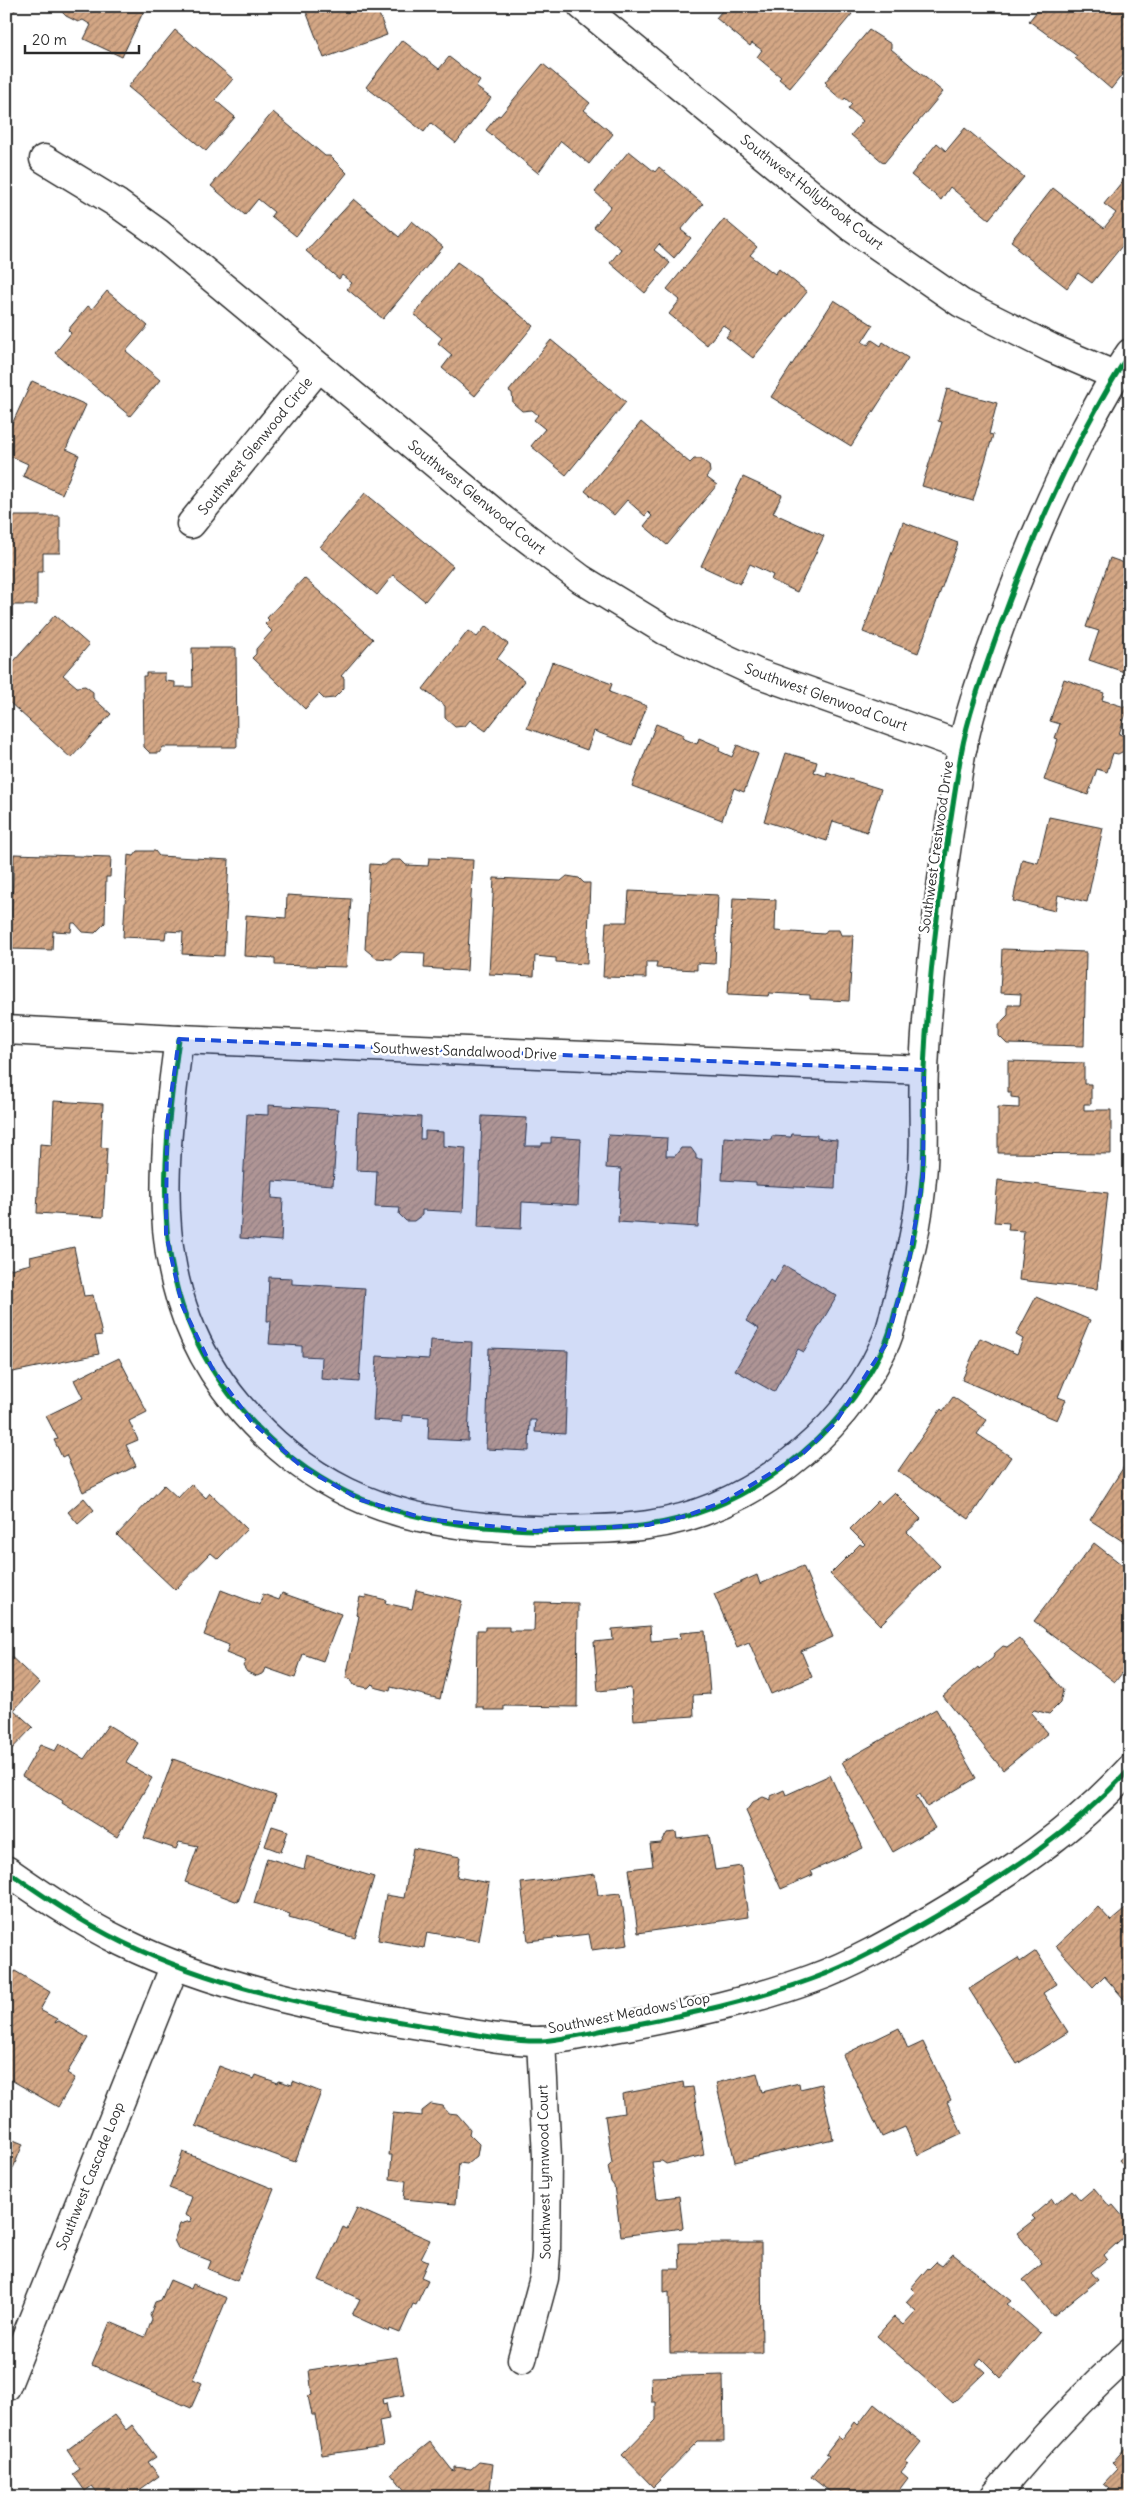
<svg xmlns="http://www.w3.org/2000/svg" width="1136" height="2503" font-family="Delius,sans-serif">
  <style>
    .building { fill: url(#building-hatch); stroke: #2b2b2b }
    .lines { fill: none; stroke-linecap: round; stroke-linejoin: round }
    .minor-casing { stroke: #2b2b2b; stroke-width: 31 }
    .minor { stroke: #fff; stroke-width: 28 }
    .cycleway-casing { stroke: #fff; stroke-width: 8 }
    .cycleway { stroke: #00873e; stroke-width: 5 }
    .marked { fill: #1d4ed8; fill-opacity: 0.2; stroke: #1d4ed8; stroke-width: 4; stroke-dasharray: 10 6; stroke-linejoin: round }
    .labels { text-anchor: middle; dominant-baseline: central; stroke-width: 5; stroke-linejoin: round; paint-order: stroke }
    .street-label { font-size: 14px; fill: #2b2b2b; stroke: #fff }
  </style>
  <defs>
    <pattern id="building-hatch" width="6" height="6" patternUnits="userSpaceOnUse" patternTransform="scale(1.25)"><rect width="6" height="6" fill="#d4a785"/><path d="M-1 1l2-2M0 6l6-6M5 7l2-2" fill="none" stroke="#ac886d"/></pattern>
  </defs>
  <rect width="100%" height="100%" fill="#fff"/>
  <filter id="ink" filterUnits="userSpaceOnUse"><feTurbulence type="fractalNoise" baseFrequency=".02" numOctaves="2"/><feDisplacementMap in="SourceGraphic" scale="10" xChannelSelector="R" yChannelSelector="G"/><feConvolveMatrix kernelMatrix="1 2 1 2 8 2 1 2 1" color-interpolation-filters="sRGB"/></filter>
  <g filter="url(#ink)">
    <g class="building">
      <path d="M6,6H21L7,16L9,19L6,21Z"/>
      <path d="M62,6H146L122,57L84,39L91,25L83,20L78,22L66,16L60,10Z"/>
      <path d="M304,6H376L387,35L324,58Z"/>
      <path d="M726,6H844L852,14L790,88L779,79L781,77L757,57L762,50L752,43L750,46L716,18Z"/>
      <path d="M1041,6H1110L1113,9L1115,6H1130V65L1111,89L1075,58L1077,56L1029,21Z"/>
      <path d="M175,30L233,79L215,100L235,117L206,151L128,87Z"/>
      <path d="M869,30L891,44V49L943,92L884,163L851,135L863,121L848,109L852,104L845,98L843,101L826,86L827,84L825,82Z"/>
      <path d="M402,40L439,69L449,57L480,81L476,87L491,98L456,143L431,123L424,132L366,87Z"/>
      <path d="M543,64L590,103L584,110L613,134L589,164L561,141L538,173L486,130L498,115L500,116Z"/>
      <path d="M273,112L325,156H330L347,173L296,236L271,216L274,212L258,199L245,215L211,186Z"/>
      <path d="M965,128L1024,177L989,219L950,187L941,200L911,175L937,143L946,151Z"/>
      <path d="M629,151L655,172L659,167L703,204L681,230L691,238L674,258L659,244L654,250L670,263L645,293L610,263L621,249L594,227L611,206L595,192Z"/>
      <path d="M1130,172V236L1092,283L1078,273L1067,288L1017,249L1019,247L1011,241L1053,188L1104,228L1116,213L1104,204Z"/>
      <path d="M354,199L399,237L412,221L443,247L383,319L347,289L352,283L342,275L339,279L306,251Z"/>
      <path d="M724,219L757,247L750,255L775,274L779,269L807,292L753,358L726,337L731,331L723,325L707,345L669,314L680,300L667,289Z"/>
      <path d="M457,262L480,278L481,282L533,326L475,396L442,368L452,355L438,343L442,338L414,314Z"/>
      <path d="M6,288L12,292L6,300Z"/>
      <path d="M107,291L148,326L126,351L160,380L130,416L55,353L71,333L68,330L88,306L92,309Z"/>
      <path d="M834,300L873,325L862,342L868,345L872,340L881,346L883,342L908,358L851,446L771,397Z"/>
      <path d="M551,340L626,402L566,475L531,446L545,429L534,420L538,415L532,410L522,411L513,403L512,393L509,391Z"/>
      <path d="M32,381L86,405L66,449L79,455L62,494L23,476L28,464L6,454V437Z"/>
      <path d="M947,389L997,403L989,434L993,435L973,501L922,486L942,422L938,421Z"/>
      <path d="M641,422L690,463L694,459H701L709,465L710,472L706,477L717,485L667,545L644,526L652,516L648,512L645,516L627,500L614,515L585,491Z"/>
      <path d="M743,477L782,495L773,513L824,536L797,592L771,580L773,575L750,564L740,584L701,566Z"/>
      <path d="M365,493L453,566L425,601L393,575L377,595L320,547Z"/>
      <path d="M6,516H60V553H43V572H37V605H6Z"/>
      <path d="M903,522L958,543L918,653L863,632Z"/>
      <path d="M1110,558L1130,565V674L1089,660L1099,631L1086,627Z"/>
      <path d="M304,578L373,639L341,676L344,678V688L334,698L324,699L319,694L305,709L252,658L256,654V649L272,631L265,624L269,620L267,618Z"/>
      <path d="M55,615L89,645L63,675L77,687L85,686L93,692V698L111,714L71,758L9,702L6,705V670Z"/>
      <path d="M486,626L508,644L497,659L525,681L486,731L470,720L465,726L455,727L445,718V706L423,689L468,631L477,637Z"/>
      <path d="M192,648H236L237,747H163L159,753H150L144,747L143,676H146V673H165V681L175,682V687H193Z"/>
      <path d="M552,662L612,684L609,692L647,706L632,745L594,731L587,750L527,728Z"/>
      <path d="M1064,679L1104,693L1102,700L1128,708L1119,734L1124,736L1127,741L1124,751L1118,754L1113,753L1107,772L1097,769L1088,795L1044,780L1058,739L1055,738L1060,724L1050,721Z"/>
      <path d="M656,724L684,735L682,738L697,744L699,738L720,747L719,751L732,757L737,745L758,754L744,792L734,788L722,820L632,786Z"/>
      <path d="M786,753L817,762L814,772L826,776L827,772L881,789L867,832L833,821L827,841L764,821Z"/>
      <path d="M1049,817L1103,828L1087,902L1058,895L1055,911L1013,901L1022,859L1038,863Z"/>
      <path d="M138,851H155L159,856L229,860L224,956L182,954L183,932L166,931L165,939L123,937L128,855L134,856Z"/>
      <path d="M14,854L111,857L110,877H106L105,923L95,933L83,932L75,923H72L71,932L53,931L52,950L10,949Z"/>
      <path d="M429,858L473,860L467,971L424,968L425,953L401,952L392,959L376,958L365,949L370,864L385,865L391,860H401L406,865L428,866Z"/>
      <path d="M567,876L579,878L584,883H590L587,964L556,962V958L535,956L534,976L489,974L494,878L561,881Z"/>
      <path d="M629,891L718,895L715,964L697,963V970L656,968L657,962H646V978L603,977L606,922H627Z"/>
      <path d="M287,895L351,899L346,967L275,965V958L244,956L246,915L286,918Z"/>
      <path d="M733,898L776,900L775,931L824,934L827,930H839L841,935H853L849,1001L810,999V995L769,993L768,996L728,994Z"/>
      <path d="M1002,949L1086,952L1084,1046L1007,1044L999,1036V1024L1008,1015V1005H1020L1021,994L1000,993Z"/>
      <path d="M1008,1061L1084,1063V1084H1091V1104H1084V1110H1111V1154L998,1153V1107L1019,1108V1098L1011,1097V1092H1008Z"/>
      <path d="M54,1101L103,1104L101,1147L107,1148L103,1217L37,1213L40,1144L52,1145Z"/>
      <path d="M268,1105L338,1109L333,1185L273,1181L272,1198L283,1199L281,1241L240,1238L247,1114L268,1115Z"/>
      <path d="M358,1113L421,1117L420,1139H425V1131L443,1132V1146L466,1148L463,1212L422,1210V1215L414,1221H406L399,1214L400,1208L375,1207L377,1171L356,1170Z"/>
      <path d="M482,1116L527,1118L525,1146H542V1143H551V1137L581,1139L578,1205L522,1202L521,1229L478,1227Z"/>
      <path d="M792,1134L817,1135V1138L837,1140L835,1189L756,1185V1182L722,1180L724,1137L771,1140L772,1136L791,1137Z"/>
      <path d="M608,1135L667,1138L666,1156H675L681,1148H691L696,1155V1159H702L698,1227L618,1222L621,1169L606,1168Z"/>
      <path d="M998,1180L1108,1193L1097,1289L1019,1280L1024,1231L1008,1230L1009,1223L994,1222Z"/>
      <path d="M74,1247L84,1296L93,1295L102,1335L95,1336L99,1354L13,1372L6,1341V1270L31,1264L30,1257Z"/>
      <path d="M784,1265L837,1296L804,1352L798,1349L774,1392L735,1370L759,1329L746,1321L770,1280L774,1283Z"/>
      <path d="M269,1277L292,1278V1284L365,1288L359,1382L321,1379L322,1357L302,1356V1346L269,1344L271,1321H267Z"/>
      <path d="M1036,1297L1090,1320L1058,1397L1066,1400L1057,1420L962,1380L980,1338L1017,1354L1023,1339L1016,1335Z"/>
      <path d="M430,1340L472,1342L468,1441L428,1439L429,1417L402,1415V1422L373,1420L377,1356L429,1359Z"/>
      <path d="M489,1348L568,1351L565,1434L535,1432L536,1420H530L529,1451L486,1449Z"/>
      <path d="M119,1358L147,1412L129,1421L138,1440L126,1445L136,1466L83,1492L66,1455L62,1457L54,1440L58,1439L46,1416L83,1398L74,1380Z"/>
      <path d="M953,1397L987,1420L977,1434L1011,1457L969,1519L898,1471L941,1409L943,1411Z"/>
      <path d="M1130,1457V1546L1090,1520Z"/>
      <path d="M191,1484L206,1498L210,1493L247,1529L218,1559L211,1553L175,1590L117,1535L164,1485L178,1498Z"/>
      <path d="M894,1492L921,1519L907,1532L940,1566L880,1625L830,1574L860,1544L863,1546L865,1544L850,1529L878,1501L881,1504Z"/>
      <path d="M84,1498L94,1510L78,1524L68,1512Z"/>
      <path d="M1094,1543L1130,1571V1663L1115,1682L1034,1621Z"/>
      <path d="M803,1566L833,1637L801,1651L812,1677L771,1694L749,1642L737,1647L714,1594L757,1575L760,1584Z"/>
      <path d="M221,1590L260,1605L263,1594L279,1600L282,1593L341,1614L323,1661L303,1654L295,1678L266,1668L264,1673L257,1676L247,1672L243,1666L246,1661L226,1653L229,1645L204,1635Z"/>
      <path d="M416,1590L462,1601L440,1699L391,1687L390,1691L374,1687L375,1685L372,1684L368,1688L354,1685L351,1679L346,1678L359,1616L356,1615L360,1597L365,1598L366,1595L386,1600L385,1603L412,1609Z"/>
      <path d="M535,1602L578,1603L577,1707L504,1706V1710H484V1707H476L477,1630H485V1627H509V1631H534Z"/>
      <path d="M650,1626L651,1641L681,1638L680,1633L705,1631L710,1694L693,1695L694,1716L634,1720L631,1688L598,1691L594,1642L613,1640L612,1629Z"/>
      <path d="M1019,1638L1063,1690L1060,1703L1049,1714L1034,1710L1031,1713L1048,1733L1003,1770L943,1696L978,1667L979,1669L993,1658L994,1654L1003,1646L1007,1647Z"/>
      <path d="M6,1652L39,1683L14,1710L33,1727L6,1755Z"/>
      <path d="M936,1709L976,1778L927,1807L920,1794L916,1796L935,1828L893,1852L842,1762Z"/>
      <path d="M108,1725L138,1743L126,1763L152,1778L117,1837L62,1803L63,1801L22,1776L40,1745L55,1751L59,1744L84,1759Z"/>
      <path d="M173,1759L276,1796L238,1902L185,1882L198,1846L179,1842L176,1849L144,1838Z"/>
      <path d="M830,1775L863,1848L811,1871L813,1875L781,1889L746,1811L753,1802L763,1797L771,1800V1796L784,1790L786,1795Z"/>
      <path d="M272,1826L288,1831L281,1852L265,1846Z"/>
      <path d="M676,1832L677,1839L709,1835L715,1870L741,1866L748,1917L638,1933L629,1869L653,1866L650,1844L661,1843L667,1833Z"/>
      <path d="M413,1848L460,1857L457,1877L489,1883L479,1941L427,1932L424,1948L378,1940L386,1895L404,1898Z"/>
      <path d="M307,1856L374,1877L355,1938L289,1918L290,1914L254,1903L267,1858L304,1869Z"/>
      <path d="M595,1874L598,1895L621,1893L628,1945L592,1950L589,1934L528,1941L521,1883Z"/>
      <path d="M1130,1905V2006L1104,1976L1093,1987L1056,1946L1098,1907L1111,1921Z"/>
      <path d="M1036,1951L1057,1984L1043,1993L1068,2032L1017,2064L969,1989L1018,1958L1020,1962Z"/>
      <path d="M15,1971L50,1992L40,2010L57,2019L55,2023L59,2021L88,2038L67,2073L75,2078L58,2107L6,2077V1987Z"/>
      <path d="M899,2028L908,2049L923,2042L951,2100L947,2102L962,2134L918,2155L905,2127L882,2137L843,2055Z"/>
      <path d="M219,2066L254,2079L256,2075L278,2083L279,2081L292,2085L293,2081L321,2092L295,2162L196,2126Z"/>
      <path d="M757,2073L762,2092L799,2083L800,2089L821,2084L833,2139L735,2162L716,2083Z"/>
      <path d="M683,2082L684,2088L693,2087L704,2155L666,2164L662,2161L652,2162L657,2199L679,2196L683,2228L621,2236L614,2186L611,2182L608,2167L612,2163L605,2116L624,2113L622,2094Z"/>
      <path d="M431,2104L443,2106L448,2113L457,2114L470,2129L469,2134L479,2144L477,2156L467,2164L459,2163L455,2204L404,2199L406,2181L390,2179L392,2155H389L393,2113L422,2116V2111Z"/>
      <path d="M6,2137L23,2144L7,2183L6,2182Z"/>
      <path d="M1130,2151V2173L1119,2160Z"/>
      <path d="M183,2152L274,2189L237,2281L208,2269L211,2261L178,2248L174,2240L180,2224L191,2221L192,2218L185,2215L192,2197L169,2188Z"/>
      <path d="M1094,2188L1110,2207L1113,2205L1130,2225V2231L1104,2255L1107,2259L1091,2272L1098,2280L1053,2316L1023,2280L1042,2264L1017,2233L1035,2219L1032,2216L1052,2199L1055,2204L1072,2190L1080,2200Z"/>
      <path d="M357,2208L430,2240L421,2258L428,2261L421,2277L428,2280L416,2305L413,2304L400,2333L390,2329L389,2332L352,2315L360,2299L319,2280L343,2227L347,2229Z"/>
      <path d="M679,2243H761L762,2353H670L669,2292L664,2293V2269H680Z"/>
      <path d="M953,2254L1011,2301L1007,2304L1040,2333L1001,2378L981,2358L976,2364L985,2372L953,2403L877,2336L894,2317L903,2325L916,2311L906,2302L915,2292L911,2288L928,2268L929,2269L936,2262L942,2266Z"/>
      <path d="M170,2280L191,2289L193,2284L227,2298L193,2379L202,2383L191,2408L92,2365L110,2322L145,2337L152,2320L150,2315L155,2302L161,2300Z"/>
      <path d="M397,2357L404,2395L382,2399L383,2404L386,2403L389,2419L379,2421L383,2446L322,2455L315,2415H312L308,2396L312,2395L309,2370Z"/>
      <path d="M723,2375L724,2441H698L653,2487L622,2455L656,2420V2402H652L651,2377Z"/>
      <path d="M874,2404L921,2442L906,2461L908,2463L901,2472L908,2478L896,2494L900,2497H832L834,2495L811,2477L829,2455L826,2453L839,2436L842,2439L855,2422L858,2425Z"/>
      <path d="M114,2415L126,2430L132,2425L156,2457L148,2462L159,2476L138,2491L142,2497H90L97,2492L92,2486L85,2491L73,2474L80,2469L67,2450Z"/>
      <path d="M430,2442L452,2470L455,2471V2467L471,2469L479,2462L493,2464L489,2497H410L391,2473Z"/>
      <path d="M1127,2446L1130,2449V2497H1102L1110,2489L1104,2484L1118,2469L1112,2463Z"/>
      <path d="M220,2491L226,2497H202L205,2494L207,2496L212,2492Z"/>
      <path d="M605,2495V2497L569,2496H585Z"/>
    </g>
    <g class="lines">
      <g class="minor-casing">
        <g id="minor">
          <path d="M582,6L851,227L961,303L1051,348L1114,375"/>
          <path d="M44,159L118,204L157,232L503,520L581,579L666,631L757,673L963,746"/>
          <path d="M191,524L319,367"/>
          <path d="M6,1030L179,1039L924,1070"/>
          <path d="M179,1039C161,1171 146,1294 237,1404C304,1484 381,1518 484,1527C506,1528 527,1531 549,1530C582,1529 616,1530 648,1525C747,1511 841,1438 883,1348C890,1335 893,1320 896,1307C908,1265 919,1222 922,1178C926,1142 922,1105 924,1069C929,963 944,858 961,754C969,711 985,669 999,629C1024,560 1052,494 1086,428C1100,402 1113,377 1130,353"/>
          <path d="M6,1870C43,1896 81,1922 122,1942C216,1988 322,2009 425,2026C459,2031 507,2042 541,2041C569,2039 599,2030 627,2026C690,2014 752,2001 812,1979C854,1964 895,1940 933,1918C1006,1875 1072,1832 1130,1769"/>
          <path d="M522,2359L544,2278L546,2253L547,2157L541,2041"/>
          <path d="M6,2387L175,1965"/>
          <path d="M994,2497C1036,2445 1080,2398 1130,2353"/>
        </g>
      </g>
      <use href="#minor" class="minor"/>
      <g class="cycleway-casing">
        <g id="cycleway">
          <path d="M179,1039C161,1171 146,1294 237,1404C304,1484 381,1518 484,1527C506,1528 527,1531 549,1530C582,1529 616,1530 648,1525C747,1511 841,1438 883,1348C890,1335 893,1320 896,1307C908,1265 919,1222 922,1178C926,1142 922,1105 924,1069C929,963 944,858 961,754C969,711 985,669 999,629C1024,560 1052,494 1086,428C1100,402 1113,377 1130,353"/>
          <path d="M6,1870C43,1896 81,1922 122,1942C216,1988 322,2009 425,2026C459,2031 507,2042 541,2041C569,2039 599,2030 627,2026C690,2014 752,2001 812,1979C854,1964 895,1940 933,1918C1006,1875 1072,1832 1130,1769"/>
        </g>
      </g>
      <use href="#cycleway" class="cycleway"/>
    </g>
  </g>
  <path class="marked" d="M179,1039L924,1070L923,1177L909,1261L886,1344L835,1423L801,1455L725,1501L686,1516L648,1525L535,1531L427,1519L361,1500L302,1467L252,1422L212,1368L182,1305L166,1234L167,1124Z"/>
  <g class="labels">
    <g class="street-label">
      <text transform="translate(812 192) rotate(38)">Southwest Hollybrook Court</text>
      <text transform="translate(255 446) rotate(-51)">Southwest Glenwood Circle</text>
      <text transform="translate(477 497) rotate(39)">Southwest Glenwood Court</text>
      <text transform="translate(826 697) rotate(20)">Southwest Glenwood Court</text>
      <text transform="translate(936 847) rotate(-82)">Southwest Crestwood Drive</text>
      <text transform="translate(465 1051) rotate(2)">Southwest Sandalwood Drive</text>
      <text transform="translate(629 2013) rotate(-11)">Southwest Meadows Loop</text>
      <text transform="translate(544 2172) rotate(-91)">Southwest Lynnwood Court</text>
      <text transform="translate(90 2176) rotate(-68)">Southwest Cascade Loop</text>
    </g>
  </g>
  <rect width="1136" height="2503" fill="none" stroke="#fff" stroke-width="25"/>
  <rect x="12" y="12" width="1111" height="2478" fill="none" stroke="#2b2b2b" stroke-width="2" filter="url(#ink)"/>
  <path d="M25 45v8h114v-8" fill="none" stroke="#2b2b2b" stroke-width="2.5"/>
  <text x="32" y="45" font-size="15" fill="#2b2b2b" stroke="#ffffff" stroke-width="4" paint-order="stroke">20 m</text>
</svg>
